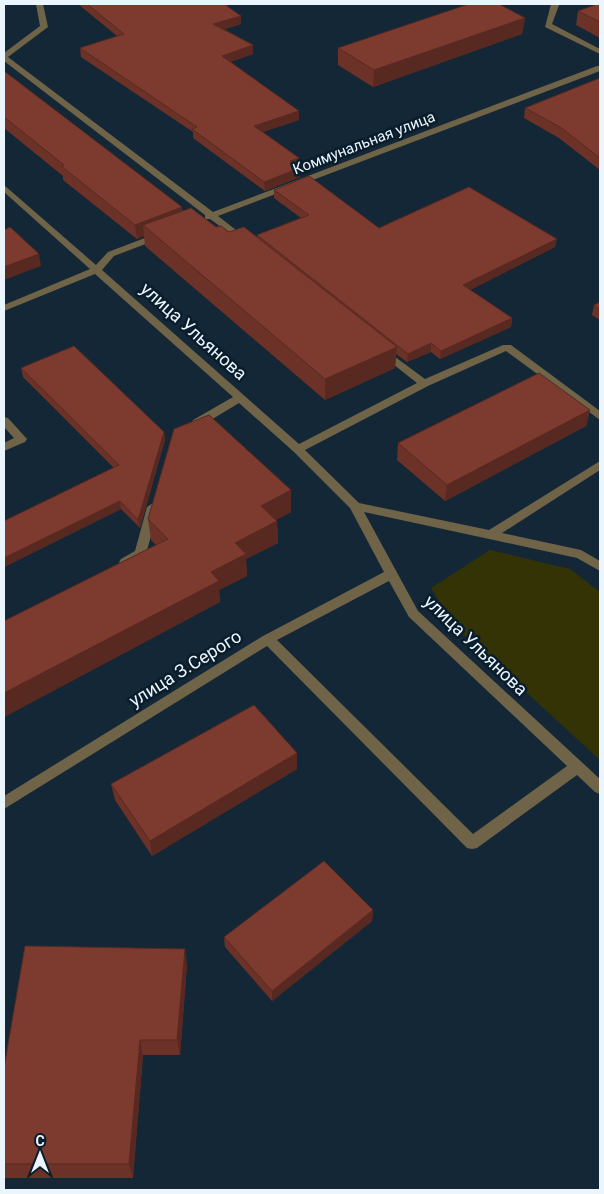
<svg xmlns="http://www.w3.org/2000/svg" width="604" height="1194" font-family="Roboto,sans-serif">
  <style>
    .green { fill: #333305 }
    .lines { fill: none; stroke-linecap: round; stroke-linejoin: round }
    .minor { fill: #6f6348; fill-rule: evenodd }
    .wall { fill: #6c3228 }
    .shaded-wall { fill: #582921 }
    .building { fill: #7d3a2f; stroke: #582921 }
    .labels { text-anchor: middle; dominant-baseline: central; stroke-width: 5; stroke-linejoin: round; paint-order: stroke }
    .far-street-label { font-size: 15px; fill: #ebf5fd; stroke: #0a1d2c }
    .street-label { font-size: 18px; fill: #ebf5fd; stroke: #0a1d2c }
  </style>
  <rect width="100%" height="100%" fill="#142736"/>
  <path class="green" d="M490,550L570,569L600,592V760L451,623L431,588Z"/>
  <g class="lines">
    <g class="minor">
      <path d="M36,4H43L48,27L8,57L213,212L597,66H600V71L218,216L249,240L251,242L246,245L210,219H205V215L4,61V53L40,26Z"/>
      <path d="M551,4L559,5L552,24L600,49V54L545,27Z"/>
      <path d="M4,185L96,265L108,252L158,233H164V237L114,256L102,270L299,444L417,383L379,353L378,351L379,349L383,348L425,379L503,345H511L600,411V420L506,351L428,386L305,450L359,503L489,530L600,461V470L502,533L581,550L600,561V571L577,558L364,512L418,611L600,779V794L595,792L577,775L477,848L472,849L467,848L267,646L4,809V796L263,636L384,572L350,508L294,452L239,403L201,426H193L192,423L193,420L233,397L95,274L4,311V305L90,269L4,192ZM389,581L409,617L567,766L473,834L277,640Z"/>
      <path d="M4,417L8,418L27,439L25,442L4,451V443L14,438L4,427Z"/>
      <path d="M153,503L159,507L146,554C141,561 129,568 121,565L119,562L121,559L135,551L147,507Z"/>
    </g>
  </g>
  <g class="wall">
    <path d="M78,4H232L226,6L241,16V24L224,29L253,45V54L230,62L299,120L263,132L299,158V167L300,168V177L265,191L193,138V132L81,57L80,48L117,36Z"/>
    <path d="M600,4V38L576,25L578,11Z"/>
    <path d="M525,18L522,34L373,87L338,65V48Z"/>
    <path d="M4,71L182,211L216,227L229,232L257,237V235L301,218L274,198V190L379,228L555,247L470,290L512,318L511,327L440,359L431,352L407,362L396,354L395,368L325,400L145,246L144,236L137,239L63,180V176L4,128Z"/>
    <path d="M600,78V170L559,138L524,118L525,108Z"/>
    <path d="M600,302V320L592,315L594,305Z"/>
    <path d="M21,368L164,432L165,440L140,528L121,509L4,567V521L114,468L23,377Z"/>
    <path d="M590,410L586,426L445,501L397,460L398,443Z"/>
    <path d="M291,512L276,520L277,521L278,543L246,559L247,576L219,590L220,602L4,717V621L156,545L151,540L148,519Z"/>
    <path d="M297,753V769L152,856L115,800L111,784Z"/>
    <path d="M373,910L372,921L272,1001L225,947L224,937Z"/>
    <path d="M187,965L180,1055H143L133,1178H4V1068Z"/>
  </g>
  <g class="shaded-wall">
    <path d="M241,16V24L214,33L213,24Z"/>
    <path d="M525,18L522,34L373,87L374,70Z"/>
    <path d="M253,45V54L222,65V56Z"/>
    <path d="M299,111V120L254,135V126Z"/>
    <path d="M299,158V167L291,170L290,161Z"/>
    <path d="M300,168V177L265,191L264,182Z"/>
    <path d="M182,207L183,221L143,225L144,236L137,239L135,225Z"/>
    <path d="M557,239L555,247L462,294L463,285Z"/>
    <path d="M39,254L41,266L4,280V267Z"/>
    <path d="M512,318L511,327L440,359L441,351Z"/>
    <path d="M431,343V352L407,362L408,354Z"/>
    <path d="M397,347L395,368L325,400V379Z"/>
    <path d="M590,410L586,426L445,501L447,485Z"/>
    <path d="M164,432L165,440L140,528L138,520Z"/>
    <path d="M291,490V512L262,527L261,506Z"/>
    <path d="M120,501L121,509L4,567V558Z"/>
    <path d="M277,521L278,543L246,559L247,576L219,590L220,602L4,717V693L211,572L235,543Z"/>
    <path d="M297,753V769L152,856L150,841Z"/>
    <path d="M373,910L372,921L272,1001V991Z"/>
    <path d="M185,949L187,965L180,1055L177,1040Z"/>
    <path d="M140,1040L143,1055L133,1178L129,1164Z"/>
  </g>
  <g class="building">
    <path d="M87,4H224L241,16L213,24L253,45L222,56L299,111L254,126L299,158L290,161L300,168L264,182L192,129L197,127L80,48L124,34Z"/>
    <path d="M469,4H499L525,18L374,70L338,48Z"/>
    <path d="M598,4H600V22L578,11Z"/>
    <path d="M4,71L182,207L135,225L61,166L64,165L4,117Z"/>
    <path d="M600,78V158L560,127L525,108Z"/>
    <path d="M309,176L379,228L469,187L557,239L463,285L512,318L441,351L431,343L408,354L257,235L309,215L274,190Z"/>
    <path d="M191,208L216,227L221,226L229,232L244,227L397,347L325,379L143,225Z"/>
    <path d="M10,227L39,254L4,267V230Z"/>
    <path d="M600,302V310L594,305Z"/>
    <path d="M74,346L164,432L138,520L120,501L4,558V521L119,465L21,368Z"/>
    <path d="M539,373L590,410L447,485L398,443Z"/>
    <path d="M209,415L291,490L261,506L277,521L235,543L246,554L211,572L219,581L4,693V621L168,539L148,519L174,429Z"/>
    <path d="M254,705L297,753L150,841L111,784Z"/>
    <path d="M324,861L373,910L272,991L224,937Z"/>
    <path d="M25,946L185,949L177,1040H140L129,1164H4V1068Z"/>
  </g>
  <g class="labels">
    <g class="far-street-label">
      <text transform="translate(364 143) rotate(-21)">Коммунальная улица</text>
    </g>
    <g class="street-label">
      <text transform="translate(194 331) rotate(42)">улица Ульянова</text>
      <text transform="translate(476 645) rotate(44)">улица Ульянова</text>
      <text transform="translate(185 668) rotate(-32)">улица З.Серого</text>
    </g>
  </g>
  <rect width="604" height="1194" fill="none" stroke="#ebf5fd" stroke-width="10"/>
  <g transform="translate(40 1154)" stroke="#0a1d2c" stroke-width="4" paint-order="stroke">
  <path d="M0-4L9 19L0 12L-9 19Z" fill="#ebf5fd"/>
  <text y="-8" font-size="14" font-weight="bold" text-anchor="middle" fill="#ebf5fd">С</text>
  </g>
</svg>
